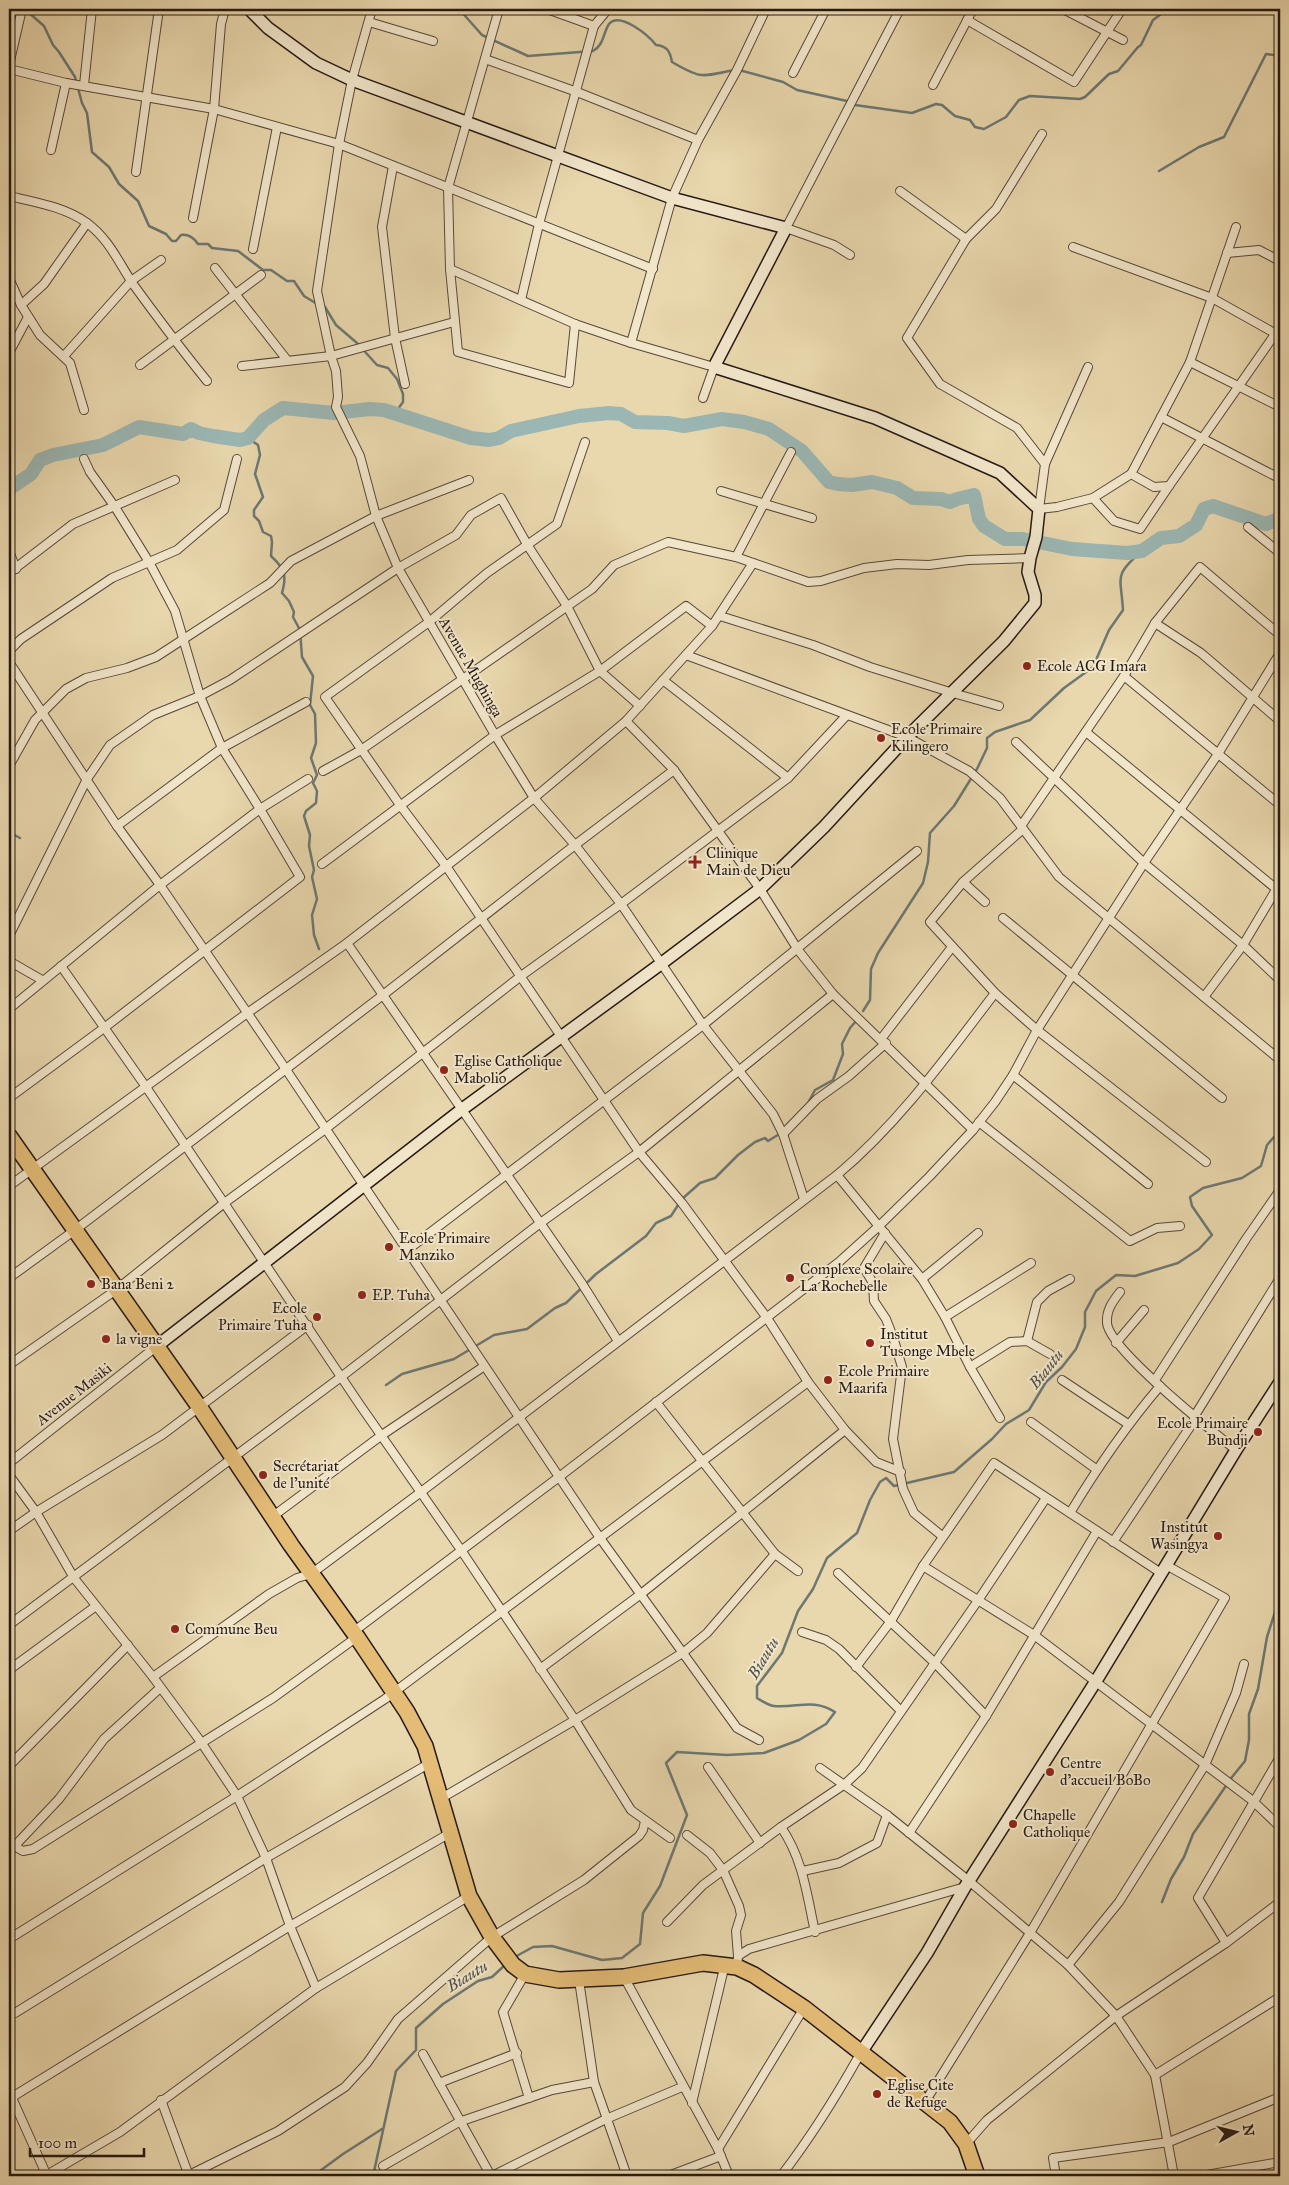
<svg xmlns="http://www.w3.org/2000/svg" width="1289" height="2185" font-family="'IM FELL Great Primer',serif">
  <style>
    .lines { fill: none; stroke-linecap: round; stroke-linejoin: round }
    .stream { stroke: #6c7874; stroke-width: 2.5 }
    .river { stroke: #9bb7b4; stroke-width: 14 }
    .street-casing { stroke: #57483a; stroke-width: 10 }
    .secondary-casing { stroke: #261914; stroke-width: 14 }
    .highway-casing { stroke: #261914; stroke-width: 18 }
    .street { stroke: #f1e5ca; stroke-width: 8 }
    .secondary { stroke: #f1e5ca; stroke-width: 11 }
    .highway { stroke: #e4bc76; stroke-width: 15 }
    .poi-dot { fill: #8f2418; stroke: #f1e5ca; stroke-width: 2 }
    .labels { text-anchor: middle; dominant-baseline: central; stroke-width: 4; stroke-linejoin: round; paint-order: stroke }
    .poi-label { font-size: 15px; fill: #261914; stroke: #f1e5ca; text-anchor: start }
    .street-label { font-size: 15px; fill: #261914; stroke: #f1e5ca }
    .water-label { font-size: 16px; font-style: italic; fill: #4f504c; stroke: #f1e5ca }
  </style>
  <rect width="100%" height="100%" fill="#e9d7ad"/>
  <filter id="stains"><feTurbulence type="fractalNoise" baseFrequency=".004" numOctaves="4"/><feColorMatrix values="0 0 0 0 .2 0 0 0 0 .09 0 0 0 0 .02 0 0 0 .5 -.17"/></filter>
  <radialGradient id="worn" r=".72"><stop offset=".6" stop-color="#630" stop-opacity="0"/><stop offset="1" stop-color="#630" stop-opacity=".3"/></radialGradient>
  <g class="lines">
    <g class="stream">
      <path d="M459,9L482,35L528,56L593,51C604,45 603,33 609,24C620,11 649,36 656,45C667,46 670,51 672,62C701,79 701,77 734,70"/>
      <path d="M28,12L44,26L53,45L59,52L75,77L82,103L87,113L92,152L109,167L119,184L138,201L149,226L166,234L172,241H176L181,235C188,234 194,238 198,244H208L212,248L238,251L263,270H271L287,281H294L304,296L317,304"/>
      <path d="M739,70L783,82L797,90L847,101"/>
      <path d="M855,105L912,113L936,104L942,105L955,116L970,120L975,127L984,129L1006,117L1019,100L1030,96L1080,99L1085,97L1109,74L1118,71L1138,47L1141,45L1153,20L1160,15L1161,9"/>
      <path d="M1159,171L1199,147L1224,137L1266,54L1280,56"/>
      <path d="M322,306L325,307L336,325L357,343L377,365L388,368L397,379L403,394V402L395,413"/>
      <path d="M248,438L258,445L260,455L255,474L263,497L254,510V516L259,521L263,532L271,536L272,542L271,556C285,569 287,575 282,593L289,601L294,612L293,617L300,630L302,657L313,676L310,705L315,714L316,743L311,758L317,775L313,783L317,791L316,803L306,811L304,816L310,835L309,846L314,870L312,877L317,899L312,915L314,935L319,949"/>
      <path d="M9,832L20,838"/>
      <path d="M863,1011L870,1000L871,969L878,953L923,883L928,862L930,833L954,806L977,769L987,748V738L995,732L1030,720L1064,688L1093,667L1109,630L1123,610C1121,576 1113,576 1142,551"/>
      <path d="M808,1103L815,1090L833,1080L843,1054L842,1044L850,1028L857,1020"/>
      <path d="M787,1125L804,1107"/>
      <path d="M386,1385L402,1374L454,1359L494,1335L527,1329L555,1308L566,1303L596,1274L646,1236L656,1223L671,1216L682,1199L700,1183L715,1178L738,1155L755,1142L765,1138L768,1141L781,1133"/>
      <path d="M1280,1522V1524"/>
      <path d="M1162,1902L1171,1879L1184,1857L1193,1834L1232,1777L1245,1761L1249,1740V1714L1258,1689L1267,1637L1276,1609L1280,1567"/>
      <path d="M513,1958L533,1947L552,1946L602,1960L622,1958L640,1944L643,1913L660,1886L687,1815L666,1763L677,1752L727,1755L764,1753L799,1740L826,1724L835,1712C813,1698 798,1708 774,1706C769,1706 762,1701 757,1698V1686L782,1653L798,1611L813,1589L827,1558L857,1533L870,1500L880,1482L886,1478L894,1486L954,1472L992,1439L1006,1424L1029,1410L1046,1382L1062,1367L1076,1349L1085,1327V1312L1096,1291L1116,1275L1135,1276L1178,1263L1199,1249L1212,1235L1192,1206L1190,1197L1203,1188L1242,1178L1261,1166L1267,1145L1280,1130"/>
      <path d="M313,2176L343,2154L382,2129"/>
      <path d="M373,2176L396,2071L416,2050V2028L443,2004L478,1981L492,1977L505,1965"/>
    </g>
    <path class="river" d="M9,489L31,474L40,460L53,455L103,445L139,427L183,434L191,429L199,433L213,436L240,440L248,438L264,420L283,408L334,413L370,409L384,410L471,438L489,440L499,438L511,431L579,416L609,413L621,414L635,422L668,423L684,426L722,419L744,422L769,429L802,451L829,482L838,484L852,485L872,482L897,488L913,498L941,499L950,502L957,499L974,495L979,519L984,526L1005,539H1023L1072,549L1127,553L1142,551L1161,538L1179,536L1196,525L1204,509L1213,506L1266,524L1280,518"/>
    <g class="street-casing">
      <g id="street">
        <path d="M372,9L352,80L339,144L317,291L331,356L336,371L338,397L336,407L360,456L376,516L398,568L495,735L534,798L575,845L621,904L703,1025L773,1114L783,1134L804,1199"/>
        <path d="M499,9L448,188L450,269L458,352L569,383L575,324"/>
        <path d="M547,9L594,26"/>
        <path d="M1063,9L1123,40"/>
        <path d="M967,20L1074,82L1122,9"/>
        <path d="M369,22L433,41"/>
        <path d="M485,59L577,92L698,140"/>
        <path d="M9,65L22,9"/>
        <path d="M9,69L66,83L214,109L339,144L653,269"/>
        <path d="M793,73L826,9"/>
        <path d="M84,85L92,9"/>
        <path d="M933,85L973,9"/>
        <path d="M1042,134L996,209L966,239L907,338L940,384L1017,428L1045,464L1039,509L1057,507L1093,498L1131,474L1154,487L1169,486L1280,327"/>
        <path d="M51,150L66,83"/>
        <path d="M393,166L382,227L395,338L405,384"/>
        <path d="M136,172L159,9"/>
        <path d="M900,191L966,239"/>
        <path d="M9,196C35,202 65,207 87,223C109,239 119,263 133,284C157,317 181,349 207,381"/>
        <path d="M193,218L214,109L221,24L225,9"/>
        <path d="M1073,247L1212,298L1278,335"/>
        <path d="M253,249L277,127"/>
        <path d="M1227,253L1259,250L1280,261"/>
        <path d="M850,255L834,245L786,228L900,9"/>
        <path d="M215,268L287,360"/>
        <path d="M450,269L575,324L631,343L714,367L703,398"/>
        <path d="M9,278L21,305L40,335L70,363L84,410"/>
        <path d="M521,300L539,224L594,26L608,9"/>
        <path d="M21,305L44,284L87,223"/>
        <path d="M631,343L672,198L698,140L737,70L766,9"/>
        <path d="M9,353L28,317"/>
        <path d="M64,356L131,281L161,260"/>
        <path d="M1190,362L1280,407"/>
        <path d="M140,365L261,275"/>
        <path d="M242,366L331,356L454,322"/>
        <path d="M1161,417L1279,478"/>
        <path d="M585,442L557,524L487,573L429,622L325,697L400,805L446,866L639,1152L682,1203L767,1318L808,1382L845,1430L876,1462L901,1472"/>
        <path d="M1045,464L1088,367"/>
        <path d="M1131,474L1190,362L1236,227"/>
        <path d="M721,491L812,518"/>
        <path d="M1093,498L1114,521L1140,529L1169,486"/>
        <path d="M1248,527L1280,553"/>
        <path d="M9,551L16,569"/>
        <path d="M736,557L791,452"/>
        <path d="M9,573L73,524L175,480"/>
        <path d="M720,616L813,645L870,667L953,693L999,706"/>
        <path d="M1155,623L1201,653L1280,721"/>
        <path d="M9,651L21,639L112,578L177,550L224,510L237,459"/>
        <path d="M686,655L907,737L969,771L1000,798L1059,877L1280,1060"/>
        <path d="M9,662L117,826L160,885L285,1068L600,1538L737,1728L759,1740"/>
        <path d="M1124,676L1280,805"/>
        <path d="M663,680L788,778"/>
        <path d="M626,721L674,770L760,889L798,950L833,994L973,1130"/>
        <path d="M1086,732L1280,892"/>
        <path d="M1016,742L1144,863L1243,945L1280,980"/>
        <path d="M9,766L35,720L66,689L86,678L127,668L156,657L270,583L291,561L376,516L469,480"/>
        <path d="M323,771L361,750L592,589L614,565L668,542L736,557L808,582L821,581L864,568L897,564L929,565L968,560L1030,558"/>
        <path d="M117,826L222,748L306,702"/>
        <path d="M1021,826L1124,676L1155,623L1200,567L1280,635"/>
        <path d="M1023,829L963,882L930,922L995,993L1037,1030L1206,1162"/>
        <path d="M322,864L495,735L600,671L686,606L712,626"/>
        <path d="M963,882L985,902"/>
        <path d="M1003,918L1222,1098"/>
        <path d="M9,936L87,779L110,745L153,715L200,696L230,680L398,568L456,535L471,515L501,498L528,546L567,606L600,671L640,706"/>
        <path d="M347,943L581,1282L618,1341"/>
        <path d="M9,961L42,980"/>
        <path d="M61,966L146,1087L360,1405L461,1550L575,1720L631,1810L670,1838"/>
        <path d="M1204,997L1243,945L1280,883"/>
        <path d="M9,1009L160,885L260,809L308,779"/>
        <path d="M881,1039L952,947"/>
        <path d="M1013,1075L1148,1184"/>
        <path d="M9,1098L104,1028L300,877L260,809L222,748L200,696L175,611L149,562L115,507L90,472L84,459"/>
        <path d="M979,1122L1130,1241L1157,1228L1180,1226"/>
        <path d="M783,1134L817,1099L849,1076L886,1043"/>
        <path d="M837,1175L922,1279L945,1317L970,1367L1000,1418"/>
        <path d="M9,1186L246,1014L347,943L534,798L626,721L712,626L753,563"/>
        <path d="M885,1233L864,1268L873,1283L874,1301L886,1319L893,1337L902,1367L893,1439L903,1489L914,1513L942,1536"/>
        <path d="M406,1251L703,1025L917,851"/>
        <path d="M9,1278L75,1230L383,995L575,845L674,770"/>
        <path d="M922,1279L978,1233"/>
        <path d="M1120,1292C1113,1301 1106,1310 1107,1323C1109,1349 1212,1431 1236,1450"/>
        <path d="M945,1317L1031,1263"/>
        <path d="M1027,1341L1037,1302L1048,1291L1070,1279"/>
        <path d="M1116,1343L1144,1310"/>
        <path d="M9,1365L116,1290L223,1204L324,1130L521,976L621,904L788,778L846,716"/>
        <path d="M970,1367L1010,1342L1027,1341L1050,1354"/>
        <path d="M1062,1380L1128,1424"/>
        <path d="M1155,1380L1246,1239L1280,1190"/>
        <path d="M656,1402L775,1554L798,1571"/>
        <path d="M1194,1417L1280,1278"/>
        <path d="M1031,1422L1096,1469"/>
        <path d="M9,1463L157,1346"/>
        <path d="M9,1475L36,1512L74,1578L153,1677L201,1742L237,1796L266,1858L290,1926L316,1988"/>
        <path d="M1070,1513C1097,1468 1126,1426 1160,1386"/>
        <path d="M272,1517L382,1435L483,1367"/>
        <path d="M9,1531L36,1512L162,1435L308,1325"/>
        <path d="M1113,1542L1196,1418"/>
        <path d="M923,1566L1034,1635L1253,1801L1280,1827"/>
        <path d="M838,1573L935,1663L986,1716"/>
        <path d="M9,1625L341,1377L539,1224L639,1152L833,994"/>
        <path d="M353,1632L559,1477L839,1262L879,1226L929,1177L973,1130L995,1102L1013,1075L1037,1030L1144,863L1218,754L1280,653"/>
        <path d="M802,1632L826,1640L839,1649L900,1710"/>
        <path d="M856,1667L891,1621L923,1566L994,1463L1161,1573"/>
        <path d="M540,1669L641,1594L845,1430"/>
        <path d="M9,1670L96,1606"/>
        <path d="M153,1677L269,1594L297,1578L311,1574L421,1492L837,1175C899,1123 946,1057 995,993"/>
        <path d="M9,1766L128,1645"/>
        <path d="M708,1767L760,1843"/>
        <path d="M820,1768L887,1815L969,1881L1068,1965L1116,2016L1155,2075L1174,2176"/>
        <path d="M440,1799L575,1720L684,1652L707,1633L775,1554"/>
        <path d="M781,1827C803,1859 807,1895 815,1932"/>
        <path d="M909,1833L986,1716L1097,1531"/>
        <path d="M687,1835L710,1853L723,1870L739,1906L741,1915L736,1931L738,1956"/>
        <path d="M9,1840L14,1846L23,1851L33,1849L273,1698L357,1637"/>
        <path d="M9,1852L59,1799L104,1739L160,1688"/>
        <path d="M803,1871L839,1863L877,1843L887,1815"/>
        <path d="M667,1922L703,1885L781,1827L845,1784L862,1768L979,1599L1046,1498"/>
        <path d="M9,1939L237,1796L385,1699L808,1382"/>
        <path d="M1226,1943L1198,1898L1280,1757"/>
        <path d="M1068,1965L1119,1902L1205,1765L1236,1693L1244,1664"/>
        <path d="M737,1967L738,1956L749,1949L965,1887"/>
        <path d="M525,1974L503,2012L529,2098"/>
        <path d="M624,1977L718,2149L729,2176"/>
        <path d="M579,1980L594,2082L627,2176"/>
        <path d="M15,2013L266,1858L430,1763"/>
        <path d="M423,2054L491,2176"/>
        <path d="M1155,2075L1280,1997"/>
        <path d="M439,2083L517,2053"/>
        <path d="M12,2098L47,2176"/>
        <path d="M9,2099L290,1926L450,1833"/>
        <path d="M161,2100L189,2176"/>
        <path d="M925,2102L1030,1933L1225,1598L1166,1565"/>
        <path d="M692,2103L725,1964"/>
        <path d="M966,2144L987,2120L1116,2016L1226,1943L1280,1902"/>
        <path d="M718,2149L804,2008"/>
        <path d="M383,2166L459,2122L552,2090L594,2082"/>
        <path d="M45,2176L120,2132L316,1988L469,1896"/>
        <path d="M187,2176L278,2131L345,2087L367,2063L398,2019L492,1937L584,1880L639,1836L643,1830L645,1821"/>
        <path d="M492,2176L606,2119L682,2087"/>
        <path d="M668,2176L721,2156"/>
        <path d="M781,2176C811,2137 836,2097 860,2054"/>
        <path d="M1056,2176L1053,2158L1169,2142L1280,2097"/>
        <path d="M1201,2176L1280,2162"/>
      </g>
    </g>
    <g class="secondary-casing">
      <g id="secondary">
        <path d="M157,1346L461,1110L662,963L760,889L824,827L907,737L1004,641L1035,603V595L1028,572L1030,558L1036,537L1039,509L1000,473L875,418L714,367L786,228L672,198L352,80L316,63L268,28L249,9"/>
        <path d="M860,2054L927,1953L965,1887L1096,1681L1236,1450L1280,1382"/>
      </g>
    </g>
    <g class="highway-casing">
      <path id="highway" d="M9,1136L200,1408L291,1545L357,1637L407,1712L425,1746L469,1896L492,1937L513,1965L525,1974L559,1980L624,1977L703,1963L737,1967L754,1975L804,2008L950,2122L966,2144L977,2176"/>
    </g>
    <use href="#street" class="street"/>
    <use href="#secondary" class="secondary"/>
    <use href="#highway" class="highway"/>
  </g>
  <g class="poi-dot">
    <circle cx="1027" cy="666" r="5"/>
    <circle cx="881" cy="738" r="5"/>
    <path d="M692.5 854.5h5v5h5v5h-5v5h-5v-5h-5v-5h5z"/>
    <circle cx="444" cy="1070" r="5"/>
    <circle cx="389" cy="1247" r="5"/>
    <circle cx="790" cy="1278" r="5"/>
    <circle cx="91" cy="1284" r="5"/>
    <circle cx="362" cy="1295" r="5"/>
    <circle cx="317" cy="1317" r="5"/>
    <circle cx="106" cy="1339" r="5"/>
    <circle cx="870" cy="1343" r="5"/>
    <circle cx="828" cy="1380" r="5"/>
    <circle cx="1258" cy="1432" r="5"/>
    <circle cx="263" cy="1475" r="5"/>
    <circle cx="1218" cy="1536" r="5"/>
    <circle cx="175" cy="1629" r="5"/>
    <circle cx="1050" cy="1772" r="5"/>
    <circle cx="1013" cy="1824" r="5"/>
    <circle cx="877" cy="2094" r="5"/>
  </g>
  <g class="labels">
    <g class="poi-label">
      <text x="1037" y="666">Ecole ACG Imara</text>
      <text x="891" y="729">Ecole Primaire<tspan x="891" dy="17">Kilingero</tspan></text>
      <text x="706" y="853">Clinique<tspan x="706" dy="17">Main de Dieu</tspan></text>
      <text x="454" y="1061">Eglise Catholique<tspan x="454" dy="17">Mabolio</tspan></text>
      <text x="399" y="1238">Ecole Primaire<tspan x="399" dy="17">Manziko</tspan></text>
      <text x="800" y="1269">Complexe Scolaire<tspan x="800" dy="17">La Rochebelle</tspan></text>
      <text x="101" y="1284">Bana Beni 2</text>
      <text x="372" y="1295">EP. Tuha</text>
      <text x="307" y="1308" text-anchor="end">Ecole<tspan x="307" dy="17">Primaire Tuha</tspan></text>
      <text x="880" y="1334">Institut<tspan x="880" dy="17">Tusonge Mbele</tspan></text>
      <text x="116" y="1339">la vigne</text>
      <text x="838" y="1371">Ecole Primaire<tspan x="838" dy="17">Maarifa</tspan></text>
      <text x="1248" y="1423" text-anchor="end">Ecole Primaire<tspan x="1248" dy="17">Bundji</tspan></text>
      <text x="273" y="1466">Secrétariat<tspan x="273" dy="17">de l'unité</tspan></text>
      <text x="1208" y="1527" text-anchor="end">Institut<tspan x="1208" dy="17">Wasingya</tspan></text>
      <text x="185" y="1629">Commune Beu</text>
      <text x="1060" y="1763">Centre<tspan x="1060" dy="17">d'accueil BoBo</tspan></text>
      <text x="1023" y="1815">Chapelle<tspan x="1023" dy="17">Catholique</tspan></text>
      <text x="887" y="2085">Eglise Cite<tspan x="887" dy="17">de Refuge</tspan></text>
    </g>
    <g class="street-label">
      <text transform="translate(471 667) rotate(60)">Avenue Mughinga</text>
      <text transform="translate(74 1394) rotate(-38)">Avenue Masiki</text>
    </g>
    <g class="water-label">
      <text transform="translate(1046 1369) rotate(-51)">Biautu</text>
      <text transform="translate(763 1658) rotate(-59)">Biautu</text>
      <text transform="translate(467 1976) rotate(-31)">Biautu</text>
    </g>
  </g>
  <rect width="1289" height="2185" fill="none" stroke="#e9d7ad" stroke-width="30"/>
  <rect x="10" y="10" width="1269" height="2165" fill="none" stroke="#261914" stroke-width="2.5"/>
  <rect x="15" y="15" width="1259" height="2155" fill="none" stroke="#261914"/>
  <g transform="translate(1236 2132) rotate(82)" stroke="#f1e5ca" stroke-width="4" paint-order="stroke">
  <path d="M0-4L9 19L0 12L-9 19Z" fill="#261914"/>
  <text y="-8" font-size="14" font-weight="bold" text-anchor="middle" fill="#261914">N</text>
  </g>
  <path d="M30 2148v8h114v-8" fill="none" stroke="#261914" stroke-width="2.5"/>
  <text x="38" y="2148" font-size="15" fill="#261914" stroke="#f1e5ca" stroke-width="4" paint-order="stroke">100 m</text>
  <rect width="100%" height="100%" filter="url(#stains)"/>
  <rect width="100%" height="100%" fill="url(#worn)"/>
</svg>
